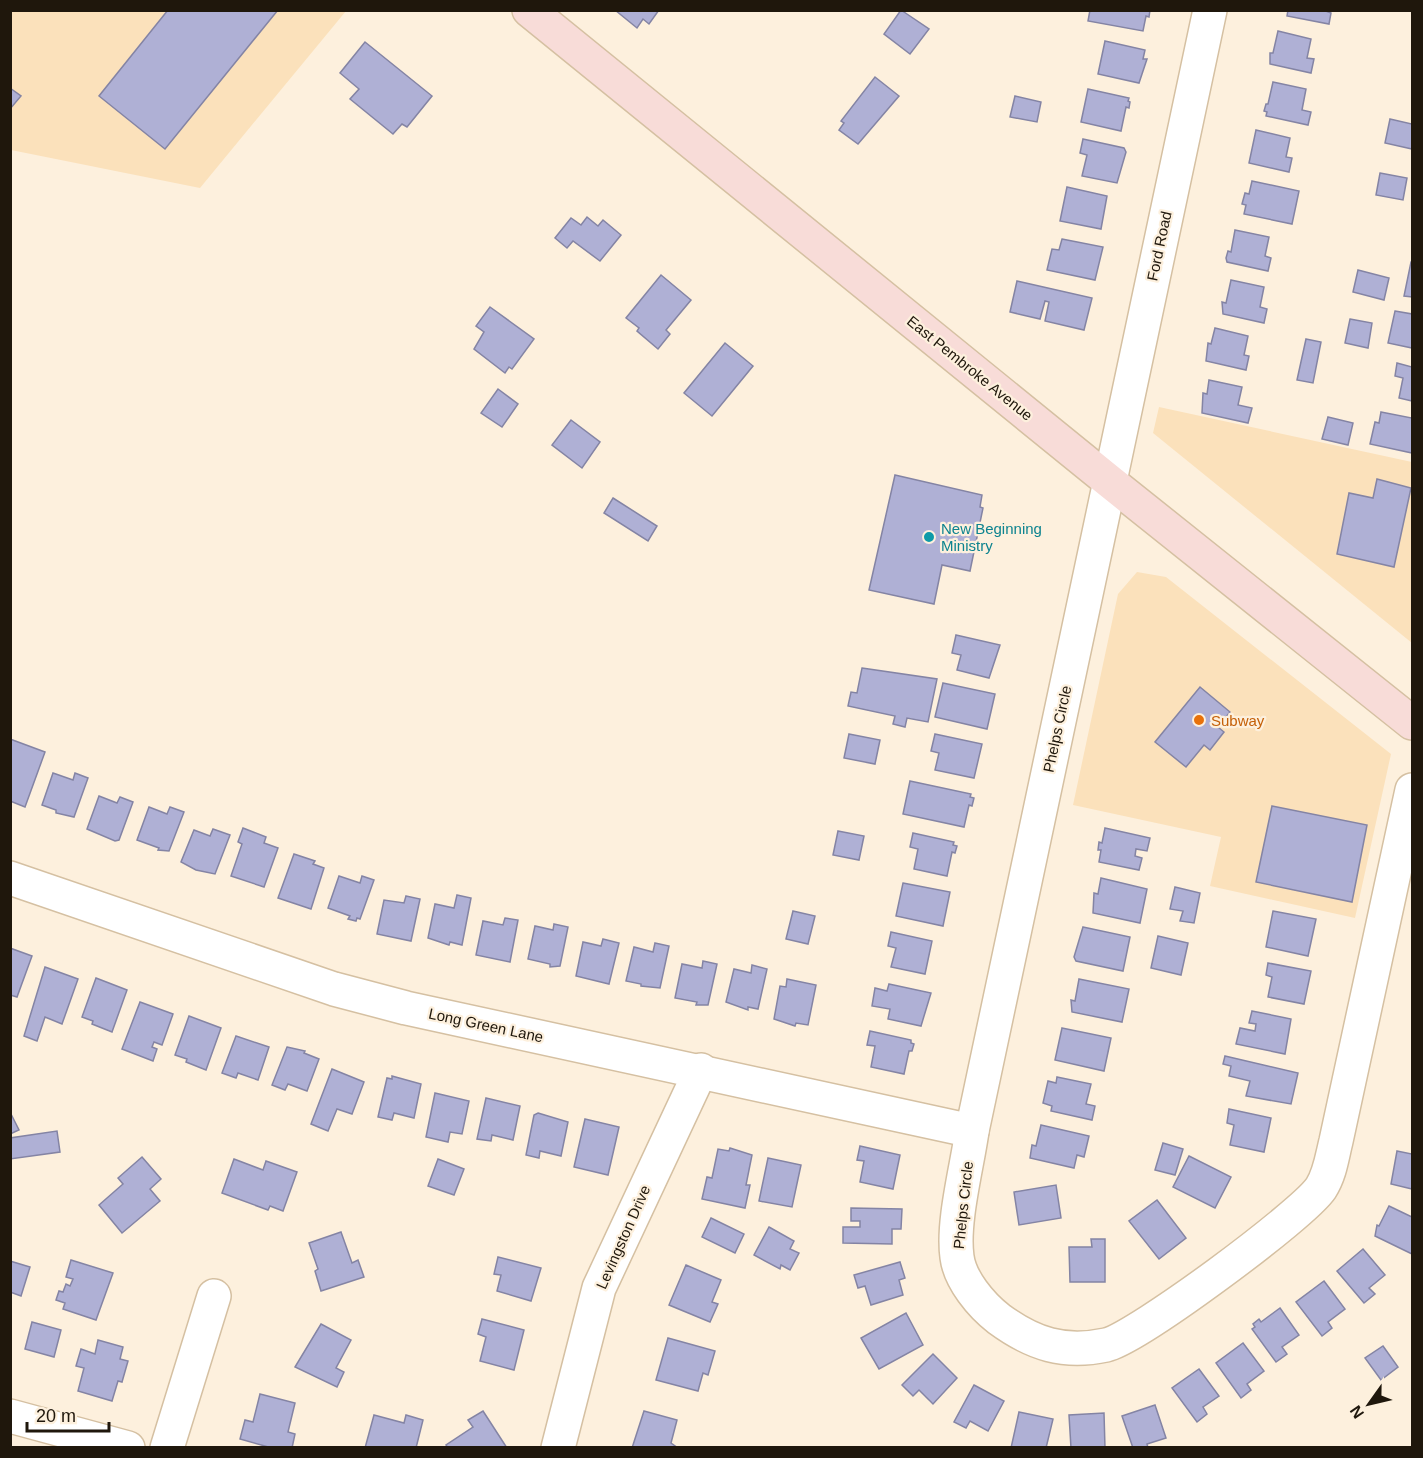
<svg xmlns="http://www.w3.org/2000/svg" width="1423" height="1458" font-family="Helvetica,sans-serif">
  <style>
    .built { fill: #fbe1bb }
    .building { fill: #afb0d5; stroke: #8484a4; stroke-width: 1.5 }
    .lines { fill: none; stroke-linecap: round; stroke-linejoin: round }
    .minor-casing { stroke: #d5c0a2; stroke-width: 36 }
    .secondary-casing { stroke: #d5c0a2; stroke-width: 36 }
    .minor { stroke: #fff; stroke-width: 33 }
    .secondary { stroke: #f8dcd8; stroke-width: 33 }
    .culture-dot { fill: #0f9aa8; stroke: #fdf0dd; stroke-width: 2 }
    .food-dot { fill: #e8710a; stroke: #fdf0dd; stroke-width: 2 }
    .labels { text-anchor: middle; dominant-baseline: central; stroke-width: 4.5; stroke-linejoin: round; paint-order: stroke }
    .street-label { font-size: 15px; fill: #1f170c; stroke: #fdf0dd }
    .culture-label { font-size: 15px; fill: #0d838f; stroke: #fdf0dd; text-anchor: start }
    .food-label { font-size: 15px; fill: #c56008; stroke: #fdf0dd; text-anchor: start }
  </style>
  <rect width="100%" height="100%" fill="#fdf0dd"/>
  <g class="built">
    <path d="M10,11H346L200,188L11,150Z"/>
    <path d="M1159,407L1412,462V643L1153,433Z"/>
    <path d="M1137,572L1166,577L1391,754L1355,918L1210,886L1221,837L1073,805L1118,594Z"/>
  </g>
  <g class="building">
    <path d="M168,10H278L165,149L99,96Z"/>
    <path d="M615,10H659L649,24L643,19L637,28Z"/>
    <path d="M901,10L929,29L910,54L884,34Z"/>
    <path d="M1090,10H1150L1149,17L1146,16L1143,31L1088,21Z"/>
    <path d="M1288,10H1323L1331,13L1329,24L1287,16Z"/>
    <path d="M1278,31L1311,39L1307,58L1314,59L1311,73L1270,64V53H1273Z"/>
    <path d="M1105,41L1145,50L1143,59H1147L1139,83L1098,74Z"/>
    <path d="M365,42L432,96L407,127L402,124L393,134L350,99L359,89L340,73Z"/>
    <path d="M875,77L899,96L858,144L839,130L844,123L841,121Z"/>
    <path d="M1273,82L1306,89L1302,110L1311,112L1308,125L1266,116L1267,112L1264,111L1266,104H1268Z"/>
    <path d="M10,88L21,96L10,109Z"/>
    <path d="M1088,89L1129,98L1128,101L1130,102L1129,108L1126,107L1121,131L1081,122Z"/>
    <path d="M1015,96L1041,102L1037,122L1010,117Z"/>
    <path d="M1390,119L1412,124V149L1385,143Z"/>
    <path d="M1256,130L1290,138L1286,157L1292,158L1289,172L1249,163Z"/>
    <path d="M1083,139L1124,148L1126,152L1117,183L1082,176L1087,155L1080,153Z"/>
    <path d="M1380,173L1407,178L1403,200L1376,195Z"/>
    <path d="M1252,181L1299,191L1292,224L1244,214L1246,205L1242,204L1245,193L1249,194Z"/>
    <path d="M1067,187L1107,196L1101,229L1060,221Z"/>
    <path d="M587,217L598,226L603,220L621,235L600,261L573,241L567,248L555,238L571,218L581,225Z"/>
    <path d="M1235,230L1269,237L1265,256L1271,258L1268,271L1227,262L1226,258L1228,251L1231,252Z"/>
    <path d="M1062,239L1103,247L1095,280L1047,270L1052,249L1059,250Z"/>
    <path d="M1411,262H1412V297L1404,296Z"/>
    <path d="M1358,270L1389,278L1384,300L1353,292Z"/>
    <path d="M661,275L691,300L666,330L670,334L658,349L637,331L639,328L626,318Z"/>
    <path d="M1231,280L1264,287L1260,307L1267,309L1264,323L1223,314L1222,302L1226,303Z"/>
    <path d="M1017,281L1092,298L1084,330L1045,321L1049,302L1045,301L1040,319L1010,312Z"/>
    <path d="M490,307L534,339L512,369L509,367L505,373L474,349L484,332L476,326Z"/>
    <path d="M1395,311L1412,314V348L1388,343Z"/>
    <path d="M1350,319L1372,323L1368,348L1345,343Z"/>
    <path d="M1215,328L1248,336L1244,355L1249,356L1246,370L1206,361L1208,343L1211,344Z"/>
    <path d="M1306,339L1321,342L1313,383L1297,380Z"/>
    <path d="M725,343L753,366L712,416L684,393Z"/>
    <path d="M1397,363L1412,367V401L1399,398L1403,378L1395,376Z"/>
    <path d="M1209,380L1242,387L1238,405L1252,408L1248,423L1202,413L1203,393L1207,394Z"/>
    <path d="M498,389L518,404L502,427L481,413Z"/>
    <path d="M1381,412L1412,418V453L1370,444L1375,422L1379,423Z"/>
    <path d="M1328,417L1353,423L1348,445L1322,439Z"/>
    <path d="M571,420L600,442L582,468L552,445Z"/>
    <path d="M895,475L982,495L980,507L983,508L970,571L942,565L934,604L869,590Z"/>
    <path d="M1377,479L1411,488L1394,567L1337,554L1349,493L1373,498Z"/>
    <path d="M613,498L657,526L648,541L604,513Z"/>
    <path d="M956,635L1000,645L989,678L957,670L961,655L952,653Z"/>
    <path d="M862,668L937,679L928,722L907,718L905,727L893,724L895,716L848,706L851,692L857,693Z"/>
    <path d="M943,683L995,694L987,729L935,717Z"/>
    <path d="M1200,687L1230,712L1218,727L1224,732L1210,750L1204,745L1186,767L1155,742Z"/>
    <path d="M849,734L880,740L875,764L844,758Z"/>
    <path d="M935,734L982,744L974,778L935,770L939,753L931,751Z"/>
    <path d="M10,739L45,752L25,807L10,801Z"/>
    <path d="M53,773L73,780L75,773L88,778L74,817L56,813V810L42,805Z"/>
    <path d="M910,781L971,794L970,797L974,798L972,806L969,805L964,827L903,814Z"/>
    <path d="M99,796L117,803L120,797L133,802L119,840L115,841L87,829Z"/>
    <path d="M1272,806L1367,825L1352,902L1256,882Z"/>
    <path d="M149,807L167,814L170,807L184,812L169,851L158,850L159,848L137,840Z"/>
    <path d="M243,828L266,837L264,843L278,848L264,887L231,876L242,844L238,842Z"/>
    <path d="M1105,828L1150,838L1147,851L1136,849L1135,856L1142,858L1139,870L1099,862L1101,850H1098L1099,842L1102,843Z"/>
    <path d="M213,829L230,835L215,874L196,870L181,862L194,830L210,836Z"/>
    <path d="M838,831L864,836L859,860L833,855Z"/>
    <path d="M913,833L954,842L953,845L957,846L955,853L952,852L947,876L914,869L918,849L910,847Z"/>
    <path d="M294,854L315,861L313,864L324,868L311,909L278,898Z"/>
    <path d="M339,876L360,883L362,876L374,880L360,919L357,918L356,921L348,919L350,916L328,908Z"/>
    <path d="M1101,878L1147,889L1140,923L1093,913L1094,893L1098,894Z"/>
    <path d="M903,883L950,892L943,926L896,916Z"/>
    <path d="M1175,887L1200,893L1194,923L1180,921L1183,911L1170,909Z"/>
    <path d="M457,895L471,898L462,945L450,942L449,945L428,938L435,904L454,908Z"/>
    <path d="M406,896L420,899L411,941L377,934L384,900L404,903Z"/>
    <path d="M793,911L815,916L808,944L786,939Z"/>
    <path d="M1273,911L1316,919L1308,956L1266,947Z"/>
    <path d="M505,918L518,920L510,962L476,955L483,921L503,925Z"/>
    <path d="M554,924L568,927L560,966L550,967V964L528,959L535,926L553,930Z"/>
    <path d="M1083,927L1130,937L1123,971L1076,961L1074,957Z"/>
    <path d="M891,932L932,941L925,974L891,967L896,948L888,946Z"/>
    <path d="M1158,936L1188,943L1181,975L1151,968Z"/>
    <path d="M603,939L619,943L609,984L576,976L583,942L601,946Z"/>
    <path d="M655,943L669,946L660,988L641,986V984L626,981L634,947L653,952Z"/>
    <path d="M10,948L32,956L17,997L10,995Z"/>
    <path d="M703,961L717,964L708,1005H696L697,1002L675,998L682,964L702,968Z"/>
    <path d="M1268,963L1311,971L1304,1004L1268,997L1272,977L1266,975Z"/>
    <path d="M752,965L767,969L758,1009L748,1007V1010L726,1002L734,969L751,973Z"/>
    <path d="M45,967L78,979L62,1024L45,1017L37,1041L24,1036Z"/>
    <path d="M96,978L127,990L112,1032L92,1024L93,1021L82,1017Z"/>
    <path d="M787,979L816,985L808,1025L796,1023L795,1026L774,1019L780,986L786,987Z"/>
    <path d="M1079,979L1129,989L1122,1022L1072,1012L1071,1000L1075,1001Z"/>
    <path d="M889,984L931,993L921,1026L888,1019L890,1009L872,1006L875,988L887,991Z"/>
    <path d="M140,1002L173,1014L162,1045L154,1042L152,1047L157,1049L153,1061L122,1049Z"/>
    <path d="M1252,1011L1291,1019L1285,1054L1236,1044L1240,1028L1255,1031L1256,1024L1249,1023Z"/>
    <path d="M189,1016L221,1028L206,1070L186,1062L187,1059L175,1055Z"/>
    <path d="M1062,1028L1111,1038L1104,1071L1055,1060Z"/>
    <path d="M870,1031L911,1040V1043L914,1044L912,1051H909L904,1074L871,1067L875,1046L867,1045Z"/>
    <path d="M236,1036L269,1047L258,1080L238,1073L236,1078L222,1073Z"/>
    <path d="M287,1047L305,1051L304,1053L319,1059L307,1091L288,1084L285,1090L272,1085Z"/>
    <path d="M1225,1056L1298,1073L1291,1104L1246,1096L1250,1081L1229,1076L1231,1066L1223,1064Z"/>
    <path d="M332,1069L364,1082L352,1114L337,1109L328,1131L311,1124Z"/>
    <path d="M392,1076L421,1084L414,1118L394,1113L392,1120L378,1117L387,1078L392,1079Z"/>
    <path d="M1057,1077L1091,1084L1086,1104L1095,1106L1092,1120L1051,1111L1052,1106L1043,1103L1048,1081L1056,1083Z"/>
    <path d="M435,1093L469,1101L462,1134L450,1132L448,1142L426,1137Z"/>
    <path d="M486,1098L520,1106L513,1140L492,1135L491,1141L477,1139Z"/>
    <path d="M1229,1109L1271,1118L1264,1152L1230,1145L1234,1125L1227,1123Z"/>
    <path d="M10,1112L19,1130L10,1134Z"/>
    <path d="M538,1113L568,1122L561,1156L540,1151L539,1158L526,1155L534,1115Z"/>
    <path d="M585,1119L619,1127L608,1175L574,1167Z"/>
    <path d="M1041,1125L1089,1136L1084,1157L1077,1155L1074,1168L1030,1158L1032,1145L1036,1146Z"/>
    <path d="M57,1131L60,1152L10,1159V1138Z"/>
    <path d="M1163,1143L1183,1149L1175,1175L1155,1170Z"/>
    <path d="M860,1146L900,1155L893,1189L860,1182L864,1161L857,1160Z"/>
    <path d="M730,1148L752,1155L746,1185H750L745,1208L702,1199L707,1177L712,1178L718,1149L729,1151Z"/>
    <path d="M1397,1151L1412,1154V1189L1391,1184Z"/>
    <path d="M1189,1156L1231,1177L1215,1208L1173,1187Z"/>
    <path d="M142,1157L161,1179L150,1189L160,1201L122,1233L99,1205L123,1184L118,1178Z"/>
    <path d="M768,1158L801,1165L792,1207L759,1201Z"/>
    <path d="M234,1159L263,1170L266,1161L297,1172L283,1211L270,1206L268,1210L222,1193Z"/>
    <path d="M438,1159L464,1169L454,1195L428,1186Z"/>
    <path d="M1056,1185L1061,1218L1019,1225L1014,1192Z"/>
    <path d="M1157,1200L1186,1238L1159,1259L1129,1221Z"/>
    <path d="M1389,1206L1412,1217V1254L1375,1236L1377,1225L1379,1226Z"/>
    <path d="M851,1208L902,1209L901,1229H892V1244L843,1243V1227H860V1221H851Z"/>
    <path d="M711,1218L744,1234L735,1253L702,1237Z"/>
    <path d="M769,1227L794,1241L790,1249L799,1253L790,1270L781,1265L780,1269L754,1255Z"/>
    <path d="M341,1232L352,1263L358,1260L364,1277L321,1291L315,1271L318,1269L309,1243Z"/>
    <path d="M1091,1239H1105V1282H1070L1069,1247H1092Z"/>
    <path d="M1363,1249L1385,1275L1369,1288L1375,1294L1364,1303L1337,1271Z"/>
    <path d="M498,1257L541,1268L531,1301L497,1291L501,1275L494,1274Z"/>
    <path d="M71,1260L113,1273L96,1320L63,1309L65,1303L56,1300L59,1291L63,1292L66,1284L70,1286L73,1279L66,1277Z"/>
    <path d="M10,1261L30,1267L21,1296L10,1292Z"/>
    <path d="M900,1262L905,1278L899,1280L903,1295L871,1305L865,1286L858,1288L854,1275Z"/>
    <path d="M686,1265L721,1280L712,1302L718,1304L710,1322L669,1305Z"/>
    <path d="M1324,1281L1345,1309L1328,1322L1332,1328L1322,1336L1296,1302Z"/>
    <path d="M1280,1308L1299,1335L1282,1347L1287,1354L1276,1362L1252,1329L1255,1327L1253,1324L1259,1319L1261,1322Z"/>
    <path d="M906,1313L923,1345L879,1369L861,1338Z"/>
    <path d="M482,1319L524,1330L514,1370L480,1361L486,1337L478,1334Z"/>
    <path d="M32,1322L61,1330L54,1357L25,1349Z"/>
    <path d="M321,1324L351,1340L336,1368L344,1372L337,1387L295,1367Z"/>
    <path d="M668,1338L715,1351L708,1375L703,1373L698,1391L656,1380Z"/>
    <path d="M98,1340L123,1347L120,1359L128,1361L122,1382L118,1381L112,1401L78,1391L84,1368L76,1366L81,1349L95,1354Z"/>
    <path d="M1243,1343L1264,1371L1247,1384L1251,1390L1241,1398L1216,1363Z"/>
    <path d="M1383,1346L1398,1367L1381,1380L1365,1358Z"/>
    <path d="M933,1354L957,1378L933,1404L919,1390L913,1396L902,1385Z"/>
    <path d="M1199,1369L1219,1396L1203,1407L1207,1414L1197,1422L1172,1388Z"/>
    <path d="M974,1385L1004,1401L988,1431L970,1421L966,1428L954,1422Z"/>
    <path d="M260,1394L295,1403L288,1432L295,1434L292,1448H272L240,1439L245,1420L253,1422Z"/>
    <path d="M1155,1405L1166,1438L1147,1444L1148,1448H1133L1122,1416Z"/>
    <path d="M483,1411L507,1448H448L446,1445L473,1427L468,1420Z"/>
    <path d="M644,1411L677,1420L671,1443L678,1448H632Z"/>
    <path d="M1019,1412L1053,1419L1046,1448H1011Z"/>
    <path d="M1104,1413L1105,1448H1071L1069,1415Z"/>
    <path d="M374,1415L404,1423L406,1415L423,1420L416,1448H365Z"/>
  </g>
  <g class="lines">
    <g class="minor-casing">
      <g id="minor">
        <path d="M1210,10L972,1131C967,1167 952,1222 957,1257C960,1280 981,1305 999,1319C1033,1344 1064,1354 1106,1345C1137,1338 1303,1215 1321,1188C1330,1174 1332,1157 1336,1141L1412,790"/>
        <path d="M10,878L334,989L406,1008L972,1131"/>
        <path d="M10,1416L128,1448"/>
        <path d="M167,1448L214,1296"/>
        <path d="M558,1448L599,1288L701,1070"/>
      </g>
    </g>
    <g class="secondary-casing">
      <path id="secondary" d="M529,10L1109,481L1412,723"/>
    </g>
    <use href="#minor" class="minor"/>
    <use href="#secondary" class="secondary"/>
  </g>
  <circle class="culture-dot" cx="929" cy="537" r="6"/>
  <circle class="food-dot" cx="1199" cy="720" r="6"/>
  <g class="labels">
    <g class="street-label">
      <text transform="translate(1159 246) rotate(-78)">Ford Road</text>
      <text transform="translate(970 368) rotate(39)">East Pembroke Avenue</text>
      <text transform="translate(1057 729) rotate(-78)">Phelps Circle</text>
      <text transform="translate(486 1025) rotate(12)">Long Green Lane</text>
      <text transform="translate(963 1205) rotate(-84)">Phelps Circle</text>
      <text transform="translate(623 1237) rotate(-66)">Levingston Drive</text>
    </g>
    <g class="culture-label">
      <text x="941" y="528">New Beginning<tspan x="941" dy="17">Ministry</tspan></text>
    </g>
    <g class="food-label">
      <text x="1211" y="720">Subway</text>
    </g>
  </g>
  <rect width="1423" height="1458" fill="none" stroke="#1f170c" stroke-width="24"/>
  <g transform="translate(1369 1404) rotate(236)" stroke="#fdf0dd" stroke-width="4.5" paint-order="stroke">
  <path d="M0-4.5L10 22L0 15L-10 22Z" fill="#1f170c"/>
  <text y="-9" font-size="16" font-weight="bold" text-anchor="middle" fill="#1f170c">N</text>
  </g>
  <path d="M27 1422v9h82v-9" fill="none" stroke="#1f170c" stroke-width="3"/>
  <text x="36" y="1422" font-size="18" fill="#1f170c" stroke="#fdf0dd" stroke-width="4.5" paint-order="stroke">20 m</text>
</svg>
